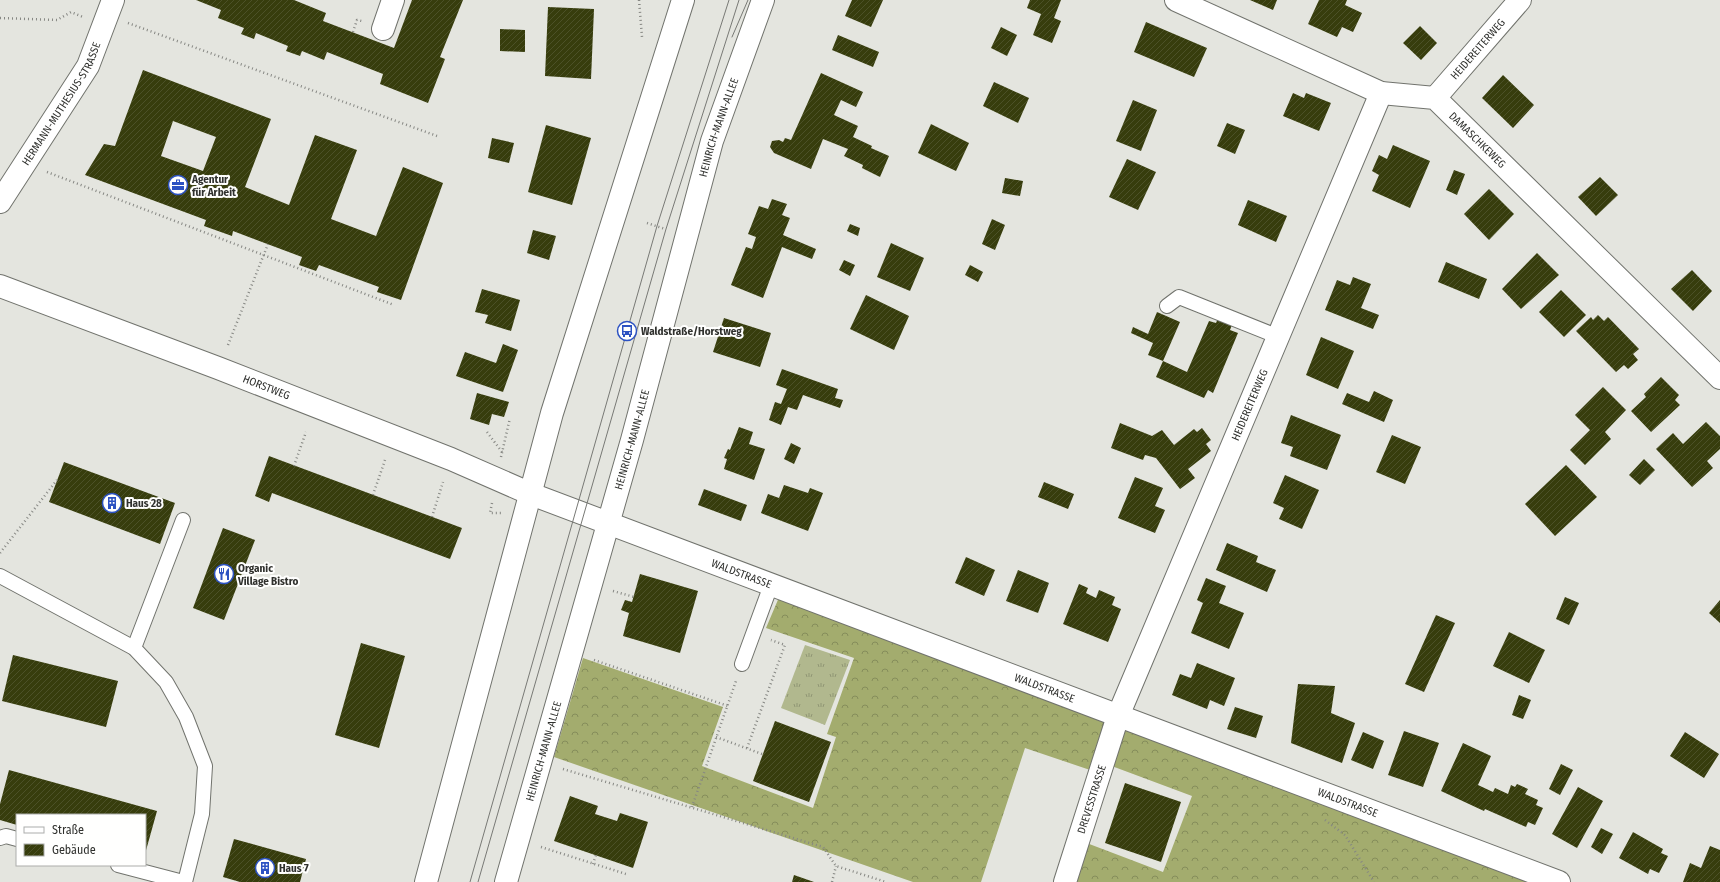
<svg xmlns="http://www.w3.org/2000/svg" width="1720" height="882" font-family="'Fira Sans Condensed',sans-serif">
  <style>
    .grass { fill: url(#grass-tufts) }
    .forest { fill: url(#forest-crowns) }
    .building { fill: url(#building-hatch); fill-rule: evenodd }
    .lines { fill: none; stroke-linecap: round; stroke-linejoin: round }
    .service-casing { stroke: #71736d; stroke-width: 16 }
    .minor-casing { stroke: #71736d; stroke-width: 24 }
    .tertiary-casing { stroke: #71736d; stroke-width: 24 }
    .secondary-casing { stroke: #71736d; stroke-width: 24 }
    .path { stroke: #868783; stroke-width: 2.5; stroke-dasharray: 1 3; stroke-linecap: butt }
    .service { stroke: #fff; stroke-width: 14 }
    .minor { stroke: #fff; stroke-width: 22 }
    .tertiary { stroke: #fff; stroke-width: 22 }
    .secondary { stroke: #fff; stroke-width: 22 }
    .tram { stroke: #787975; stroke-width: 1 }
    .labels { text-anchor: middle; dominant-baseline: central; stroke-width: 4; stroke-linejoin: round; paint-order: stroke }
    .street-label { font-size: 11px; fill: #30312e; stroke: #fffffe }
    .poi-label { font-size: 11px; font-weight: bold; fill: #30312e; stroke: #fffffe; text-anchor: start }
  </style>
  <defs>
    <pattern id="grass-tufts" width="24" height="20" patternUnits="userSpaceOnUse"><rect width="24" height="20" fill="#b1b88e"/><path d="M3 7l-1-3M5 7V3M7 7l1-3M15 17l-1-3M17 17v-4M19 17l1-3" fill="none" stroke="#909674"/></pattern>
    <pattern id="forest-crowns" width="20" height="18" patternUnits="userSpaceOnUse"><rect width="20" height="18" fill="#a3ac6e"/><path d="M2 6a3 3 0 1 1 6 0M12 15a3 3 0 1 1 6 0" fill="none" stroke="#858d5b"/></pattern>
    <pattern id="building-hatch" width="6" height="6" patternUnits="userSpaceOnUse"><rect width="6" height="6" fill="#373d0d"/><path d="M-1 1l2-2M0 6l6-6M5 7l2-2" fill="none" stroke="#4c5128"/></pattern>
  </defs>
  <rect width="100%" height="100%" fill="#e4e5df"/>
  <path class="grass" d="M805,645L850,660L825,725L781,708Z"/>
  <g class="forest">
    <path d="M780,595L1115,717L1096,772L1025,748L981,882H913L554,757L583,658L723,707L702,766L813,808L836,737L827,734L854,658L766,628Z"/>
    <path d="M1123,721L1536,882H1072L1084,842L1163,872L1192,796L1109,765Z"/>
  </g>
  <g class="building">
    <path d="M196,0H294L326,13L323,21L394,48L412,0H463L440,57L445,59L428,103L380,84L383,74L327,52L324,60L302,51L300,56L286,51L288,46L256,33L254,39L241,34L244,28L218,18L221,10Z"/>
    <path d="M852,0H883L871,27L845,16Z"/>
    <path d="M1030,0H1061L1054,18L1061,21L1052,43L1033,35L1041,14L1027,8Z"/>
    <path d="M1250,0H1277L1273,10Z"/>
    <path d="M1319,0H1347L1345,5L1362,13L1353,32L1342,27L1337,37L1308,24Z"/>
    <path d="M548,7L594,9L591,79L545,76Z"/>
    <path d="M1146,22L1207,48L1194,77L1134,52Z"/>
    <path d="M1420,26L1437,43L1421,60L1403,43Z"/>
    <path d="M1001,27L1017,35L1007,56L991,48Z"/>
    <path d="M500,29L525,30V52L500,51Z"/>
    <path d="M838,35L879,52L873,67L832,50Z"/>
    <path d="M143,70L271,119L245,187L289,205L315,135L357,150L331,219L376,236L403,167L443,183L401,300L377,292L379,287L319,265L316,271L299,265L302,257L233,231L232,236L204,226L206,220L85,175L104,144L115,146ZM173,121L216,137L203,171L161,156Z"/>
    <path d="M821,73L863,92L856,107L841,100L834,115L858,126L853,137L872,146L871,148L889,156L880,177L862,168L863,165L844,156L848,149L823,139L811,169L774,153L770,147L772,141L779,140L783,142L785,138L791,140Z"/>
    <path d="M1503,75L1534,105L1513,128L1482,98Z"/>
    <path d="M994,82L1029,98L1018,123L983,106Z"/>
    <path d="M1293,93L1304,98L1306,93L1331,103L1319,131L1283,116Z"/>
    <path d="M1133,100L1157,110L1141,151L1116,141Z"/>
    <path d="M1227,123L1245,130L1235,154L1217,146Z"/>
    <path d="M931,124L969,143L956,171L918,153Z"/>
    <path d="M546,125L591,138L572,205L528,192Z"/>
    <path d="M492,138L514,143L509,163L488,158Z"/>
    <path d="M1393,145L1430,161L1410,208L1372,191L1379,175L1372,171L1379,155L1387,159Z"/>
    <path d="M1127,159L1156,172L1138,210L1109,197Z"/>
    <path d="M1454,170L1465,174L1457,195L1446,190Z"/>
    <path d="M1600,177L1618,195L1596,216L1578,197Z"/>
    <path d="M1005,178L1023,181L1020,196L1002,193Z"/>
    <path d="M1489,189L1514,214L1489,240L1464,214Z"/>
    <path d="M772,199L787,204L782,215L790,218L783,235L816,249L812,259L782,247L763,298L731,285L746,247L752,249L756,237L748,234L759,206L768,209Z"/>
    <path d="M1248,200L1287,216L1276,242L1238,225Z"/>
    <path d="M992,219L1005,225L995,250L982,244Z"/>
    <path d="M850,224L860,228L858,236L847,231Z"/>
    <path d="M533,230L556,236L549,260L527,253Z"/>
    <path d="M891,243L924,258L910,291L877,277Z"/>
    <path d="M1537,253L1559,275L1521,309L1502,289Z"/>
    <path d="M844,260L855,265L850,276L839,270Z"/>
    <path d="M1446,262L1487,279L1479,299L1438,282Z"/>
    <path d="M970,265L983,272L978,282L965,275Z"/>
    <path d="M1692,270L1712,291L1693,311L1671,289Z"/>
    <path d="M1353,277L1371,284L1361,308L1379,315L1373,329L1325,310L1337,280L1350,285Z"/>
    <path d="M482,289L520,300L511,331L485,323L488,315L475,312Z"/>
    <path d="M1561,290L1586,315L1564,337L1539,312Z"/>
    <path d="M866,295L909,316L894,350L850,329Z"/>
    <path d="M1157,312L1180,322L1163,361L1187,372L1209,321L1216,323L1219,316L1233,322L1230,330L1238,333L1213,393L1208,390L1204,398L1156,377L1163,361L1148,355L1153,343L1131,333L1133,327L1148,334Z"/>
    <path d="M1598,315L1604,321L1608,317L1639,349L1633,354L1638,360L1628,369L1624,365L1616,372L1576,331L1591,317L1593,320Z"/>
    <path d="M724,318L771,333L760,367L713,352Z"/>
    <path d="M1321,337L1354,351L1338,389L1306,375Z"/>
    <path d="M503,344L518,350L503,392L456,376L465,352L496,363Z"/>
    <path d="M782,369L838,389L835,398L843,400L840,408L803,395L797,410L788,407L781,425L769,420L775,402L781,404L787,389L776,385Z"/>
    <path d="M1661,377L1679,395L1675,400L1680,405L1651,432L1631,411L1646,397L1644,394Z"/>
    <path d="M1603,387L1626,410L1605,432L1611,439L1585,465L1570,450L1590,430L1575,415Z"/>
    <path d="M1374,391L1393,400L1384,422L1342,404L1347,393L1369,402Z"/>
    <path d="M477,393L509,402L504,417L492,414L489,425L470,419Z"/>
    <path d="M1291,415L1341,435L1327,470L1290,456L1293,447L1281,443Z"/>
    <path d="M1706,422L1720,436V449L1707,461L1713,468L1692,487L1656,449L1673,433L1683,444Z"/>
    <path d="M1120,423L1152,436L1162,430L1174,445L1194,429L1197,432L1202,428L1211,440L1206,444L1211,451L1188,469L1195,478L1180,489L1156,458L1145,455L1143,460L1111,448Z"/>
    <path d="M739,427L753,432L749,444L765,449L754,480L724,469L727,459L724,458L728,449L730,450Z"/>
    <path d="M1392,435L1421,447L1405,484L1376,472Z"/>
    <path d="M791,443L801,448L794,464L784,459Z"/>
    <path d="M269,456L462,528L450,559L272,493L269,502L255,496Z"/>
    <path d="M1644,459L1655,470L1640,485L1629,475Z"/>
    <path d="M64,462L175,503L160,544L49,502Z"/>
    <path d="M1566,465L1597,497L1555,536L1525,504Z"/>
    <path d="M1285,475L1319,490L1302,529L1279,519L1284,508L1273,503Z"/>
    <path d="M1135,477L1163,488L1155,506L1165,510L1155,533L1118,518Z"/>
    <path d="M1044,482L1074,494L1068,509L1038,497Z"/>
    <path d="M784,485L808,493L810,488L823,493L808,531L761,513L768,494L779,498Z"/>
    <path d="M704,489L747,505L741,521L698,505Z"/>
    <path d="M223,528L255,540L224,620L193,608Z"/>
    <path d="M1227,543L1258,556L1256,562L1276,570L1267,592L1216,570Z"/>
    <path d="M966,557L995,570L984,596L955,583Z"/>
    <path d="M1018,570L1049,583L1038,613L1006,601Z"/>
    <path d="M640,574L698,591L680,653L623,636L629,613L621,610L625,600L632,602Z"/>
    <path d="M1206,578L1226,586L1219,603L1244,613L1229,649L1191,633L1203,603L1197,600Z"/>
    <path d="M1079,584L1088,588L1086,593L1096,598L1099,590L1115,597L1112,605L1121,609L1108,642L1063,624Z"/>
    <path d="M1565,597L1579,603L1569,625L1556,619Z"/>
    <path d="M1720,600V623L1709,613Z"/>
    <path d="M1436,615L1455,623L1424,692L1405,684Z"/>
    <path d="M1509,632L1545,650L1529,683L1493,666Z"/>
    <path d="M361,643L405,656L379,748L335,735Z"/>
    <path d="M13,655L118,681L106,727L2,701Z"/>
    <path d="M1197,663L1235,678L1224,706L1210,700L1207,709L1172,695L1180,674L1191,678Z"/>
    <path d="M1298,684L1335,686L1331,713L1355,723L1342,763L1291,743Z"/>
    <path d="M1519,695L1531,700L1523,719L1512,715Z"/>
    <path d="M1235,707L1263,716L1256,738L1227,729Z"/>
    <path d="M775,721L831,742L809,802L753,781Z"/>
    <path d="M1404,731L1439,743L1423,787L1388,775Z"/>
    <path d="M1363,732L1384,741L1373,769L1351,760Z"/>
    <path d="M1685,732L1719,754L1704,778L1670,756Z"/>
    <path d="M1463,743L1491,756L1478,785L1493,792L1495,788L1508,794L1511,785L1515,787L1517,784L1528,789L1525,794L1538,800L1536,805L1543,808L1535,825L1528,822L1526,827L1485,809L1484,811L1441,791Z"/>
    <path d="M1561,764L1573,770L1560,795L1549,789Z"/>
    <path d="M9,770L157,811L145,854V815H17V825L0,820V804Z"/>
    <path d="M1125,783L1181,802L1161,862L1105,843Z"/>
    <path d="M1578,787L1603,801L1577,848L1552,834Z"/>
    <path d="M570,796L598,806L595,814L617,821L620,813L648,822L633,868L554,841Z"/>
    <path d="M1601,828L1613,834L1602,854L1591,847Z"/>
    <path d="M1633,832L1663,849L1661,853L1668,856L1659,873L1650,869L1648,874L1619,858Z"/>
    <path d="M234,839L306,859L300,882H240L223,877Z"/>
    <path d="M1710,846L1720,850V882H1683L1690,863L1701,868Z"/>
    <path d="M794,875L814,882H792Z"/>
  </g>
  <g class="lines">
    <g class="service-casing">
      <g id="service">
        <path d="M1167,306L1179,297L1279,337"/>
        <path d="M0,576L134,648L166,682L186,717L205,766L202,814L185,882"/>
        <path d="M134,648L183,520"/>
        <path d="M742,664L771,585"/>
        <path d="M0,838L6,836L17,839"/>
        <path d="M118,865L183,882"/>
      </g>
    </g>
    <g class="minor-casing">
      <g id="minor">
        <path id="s1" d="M1176,0L1381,93L1435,98L1720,378"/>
        <path d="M383,29L393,0"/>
        <path id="s2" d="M1435,98L1520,0"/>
        <path id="s3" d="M0,202L88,66L113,0"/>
        <path id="s4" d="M531,494L1559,882"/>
        <path id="s5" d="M506,882L632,440L712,141L763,0"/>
        <path id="s6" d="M1065,882L1118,716L1381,93"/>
      </g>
    </g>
    <g class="tertiary-casing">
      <g id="tertiary">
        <path id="s7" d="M0,286L218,368L451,459L531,494"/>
      </g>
    </g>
    <g class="secondary-casing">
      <path id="secondary" d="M426,882L552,413L683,0"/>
    </g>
    <g class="path">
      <path d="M639,0L642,37"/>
      <path d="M0,18L57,20L71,12L83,17"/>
      <path d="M128,23L437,136"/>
      <path d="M353,32L357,20L362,21"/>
      <path d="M47,172L394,305"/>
      <path d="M647,223L665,229"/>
      <path d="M228,345L268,244"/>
      <path d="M487,432L502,452"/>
      <path d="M501,457L510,418"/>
      <path d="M294,466L306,432"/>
      <path d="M373,495L385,460"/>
      <path d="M492,503L490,513H501"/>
      <path d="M432,517L443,482"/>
      <path d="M0,553L57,480"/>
      <path d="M613,591L634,597"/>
      <path d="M594,660L728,706"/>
      <path d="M716,737L762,754"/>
      <path d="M747,748L785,645L771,640"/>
      <path d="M563,769L823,847L836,866L886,882"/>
      <path d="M692,807L736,681"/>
      <path d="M1325,820L1345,835L1374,882"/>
      <path d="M541,847L626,874"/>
      <path d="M593,864L596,855"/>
      <path d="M832,882L836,866"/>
    </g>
    <use href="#service" class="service"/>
    <use href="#minor" class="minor"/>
    <use href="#tertiary" class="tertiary"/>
    <use href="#secondary" class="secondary"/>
    <g class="tram">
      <path d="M732,37L748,0"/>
      <path d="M470,882L657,226L729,0"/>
      <path d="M478,882L666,229L739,0"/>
    </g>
  </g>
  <defs>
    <g id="office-ring" transform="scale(1)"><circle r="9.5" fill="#fffffe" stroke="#2c52c2" stroke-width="1.5"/><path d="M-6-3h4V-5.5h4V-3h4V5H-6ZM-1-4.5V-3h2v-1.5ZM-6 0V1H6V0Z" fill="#2c52c2"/></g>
    <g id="bus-ring" transform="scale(1)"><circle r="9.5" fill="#fffffe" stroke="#2c52c2" stroke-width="1.5"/><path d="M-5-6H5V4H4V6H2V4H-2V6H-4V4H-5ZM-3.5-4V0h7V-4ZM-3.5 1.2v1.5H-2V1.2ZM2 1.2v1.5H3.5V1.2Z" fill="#2c52c2"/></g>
    <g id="building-ring" transform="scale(1)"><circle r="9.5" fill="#fffffe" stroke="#2c52c2" stroke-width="1.5"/><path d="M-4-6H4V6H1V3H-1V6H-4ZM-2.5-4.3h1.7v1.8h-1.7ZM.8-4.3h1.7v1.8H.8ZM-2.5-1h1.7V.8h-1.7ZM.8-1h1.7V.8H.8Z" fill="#2c52c2"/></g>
    <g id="restaurant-ring" transform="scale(1)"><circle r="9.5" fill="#fffffe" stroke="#2c52c2" stroke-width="1.5"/><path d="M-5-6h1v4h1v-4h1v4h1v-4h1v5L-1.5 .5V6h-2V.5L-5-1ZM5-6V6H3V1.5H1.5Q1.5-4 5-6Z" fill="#2c52c2"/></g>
  </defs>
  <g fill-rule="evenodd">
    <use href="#office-ring" x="178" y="185"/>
    <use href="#bus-ring" x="627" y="331"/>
    <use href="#building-ring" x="112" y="503"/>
    <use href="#restaurant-ring" x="224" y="574"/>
    <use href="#building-ring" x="265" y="868"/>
  </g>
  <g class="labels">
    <g class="street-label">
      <text stroke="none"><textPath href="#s2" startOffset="65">HEIDEREITERWEG</textPath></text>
      <text stroke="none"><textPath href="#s3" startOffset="116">HERMANN-MUTHESIUS-STRASSE</textPath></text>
      <text stroke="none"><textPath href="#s5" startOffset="784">HEINRICH-MANN-ALLEE</textPath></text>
      <text stroke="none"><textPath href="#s1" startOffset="339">DAMASCHKEWEG</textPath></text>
      <text stroke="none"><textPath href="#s7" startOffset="285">HORSTWEG</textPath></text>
      <text stroke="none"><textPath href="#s6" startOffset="512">HEIDEREITERWEG</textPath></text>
      <text stroke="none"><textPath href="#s5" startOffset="460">HEINRICH-MANN-ALLEE</textPath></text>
      <text stroke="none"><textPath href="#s4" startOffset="225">WALDSTRASSE</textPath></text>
      <text stroke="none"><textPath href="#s4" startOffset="549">WALDSTRASSE</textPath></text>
      <text stroke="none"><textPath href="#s5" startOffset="136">HEINRICH-MANN-ALLEE</textPath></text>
      <text stroke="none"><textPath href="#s6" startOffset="87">DREVESSTRASSE</textPath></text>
      <text stroke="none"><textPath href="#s4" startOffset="873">WALDSTRASSE</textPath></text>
    </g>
    <g class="poi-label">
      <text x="192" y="179">Agentur<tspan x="192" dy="13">für Arbeit</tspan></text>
      <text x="641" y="331">Waldstraße/Horstweg</text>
      <text x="126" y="503">Haus 28</text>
      <text x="238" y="568">Organic<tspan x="238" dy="13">Village Bistro</tspan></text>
      <text x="279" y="868">Haus 7</text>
    </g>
  </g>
  <rect x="16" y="814" width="130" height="52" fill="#fffffe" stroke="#acadab"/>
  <rect x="24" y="827" width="20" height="6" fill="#ffffff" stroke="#acadab"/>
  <text x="52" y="834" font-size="12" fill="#30312e">Straße</text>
  <rect x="24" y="844" width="20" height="12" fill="url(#building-hatch)" stroke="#acadab"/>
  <text x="52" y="854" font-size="12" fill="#30312e">Gebäude</text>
</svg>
